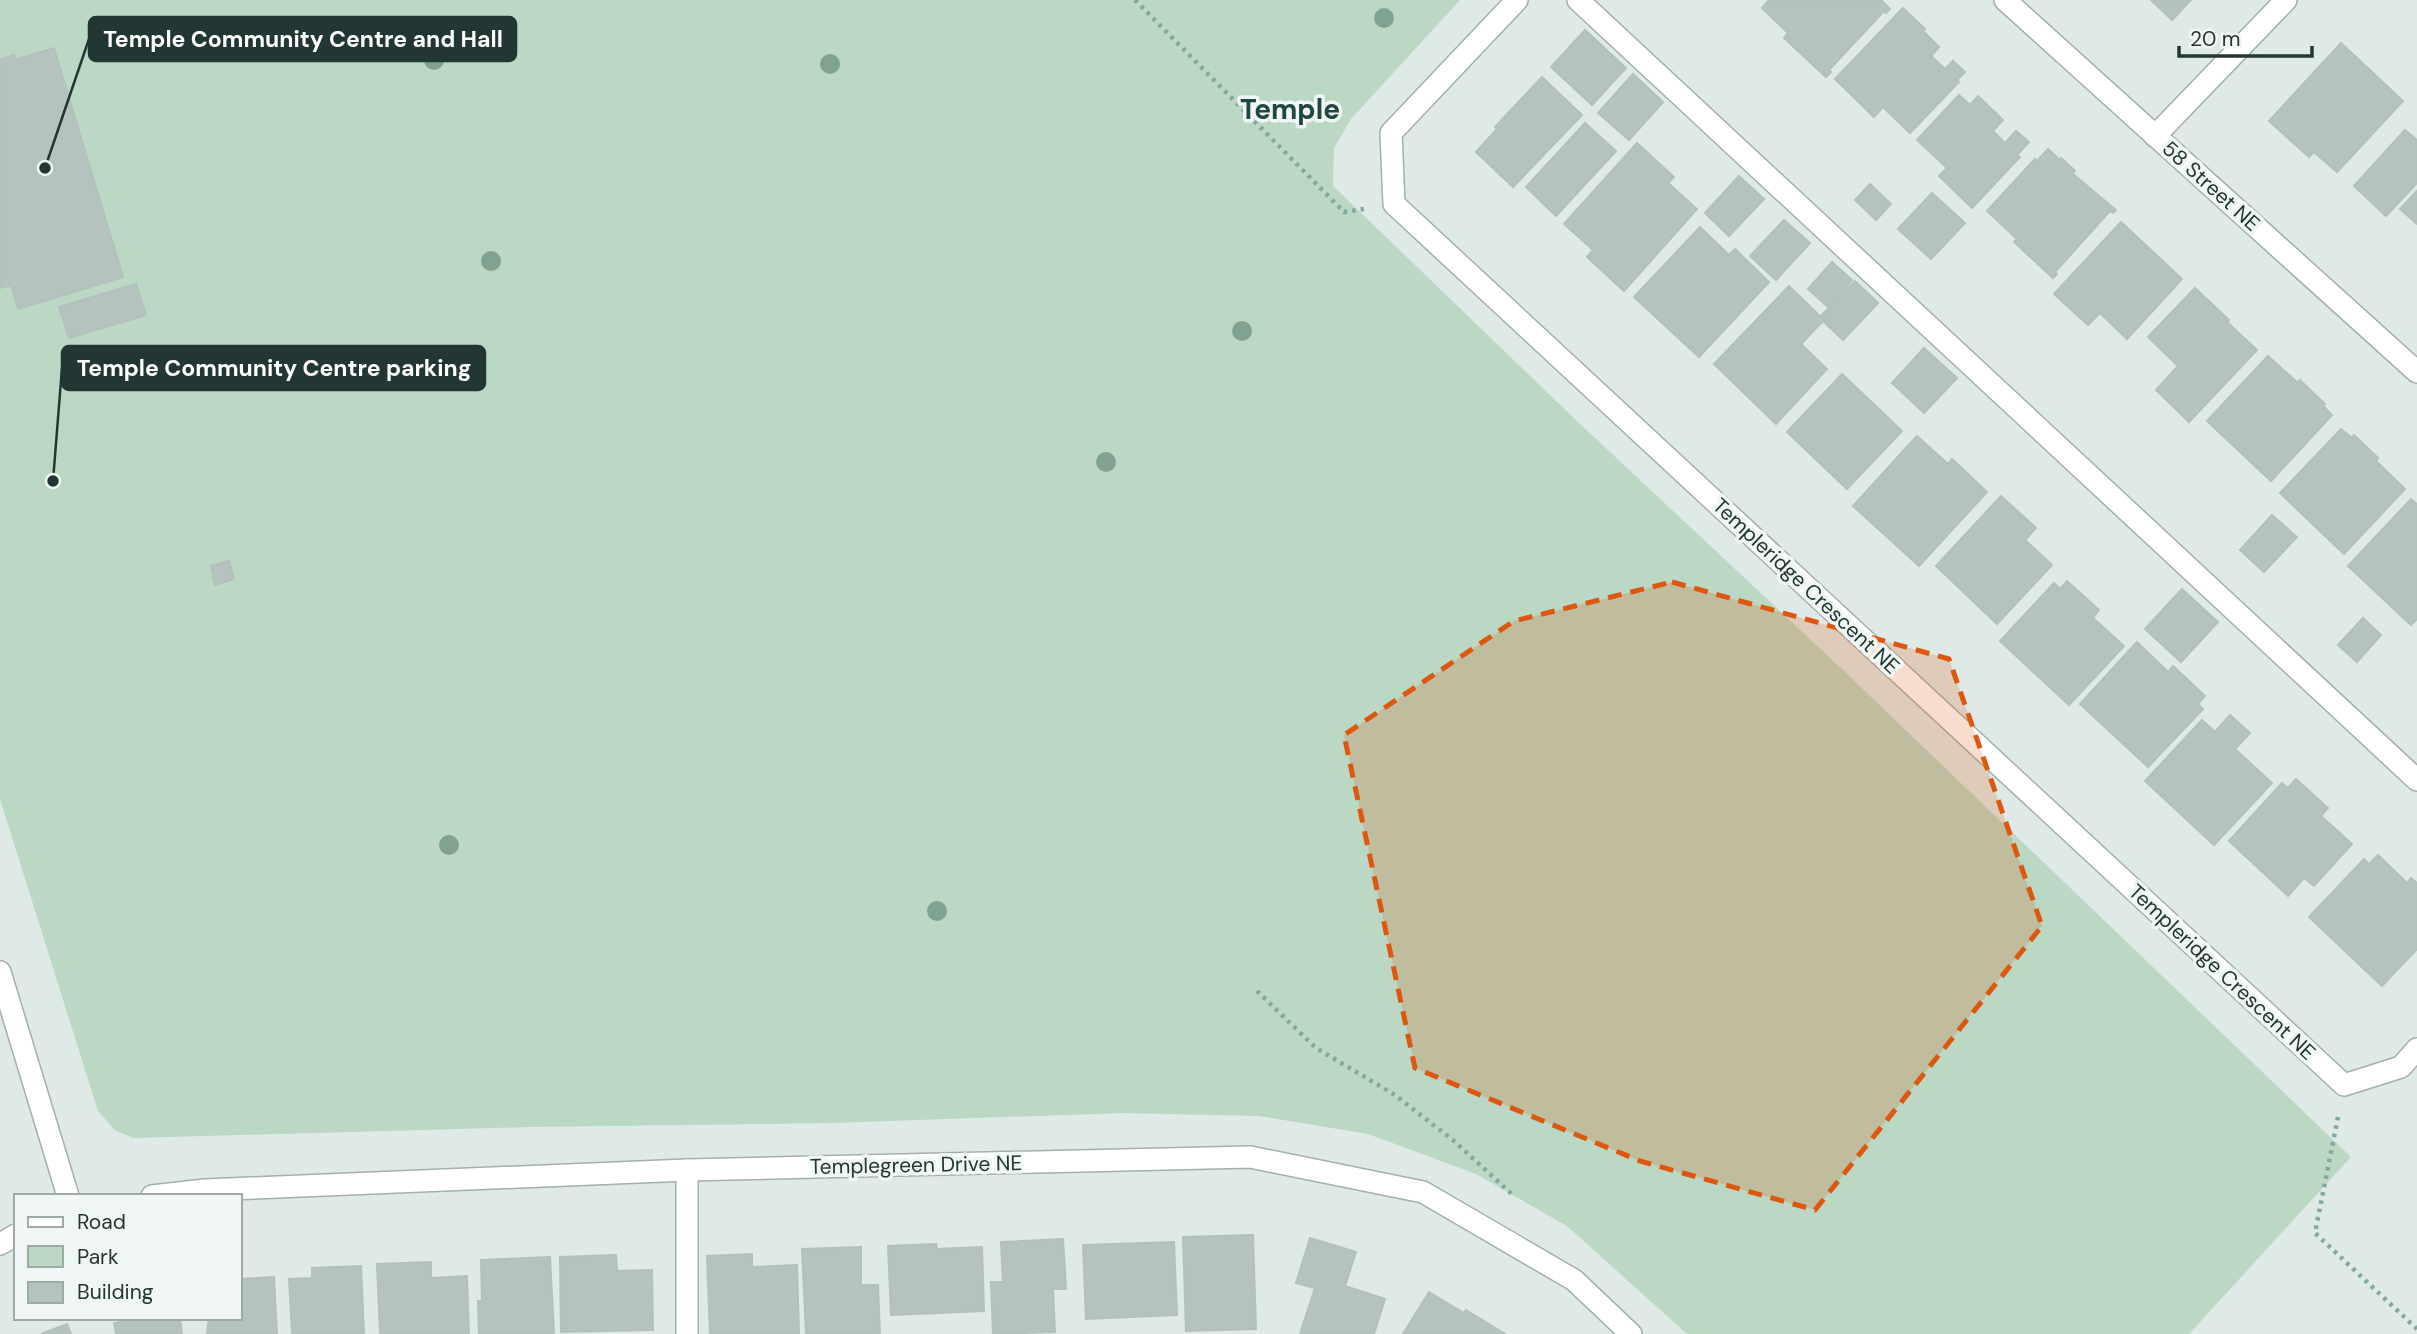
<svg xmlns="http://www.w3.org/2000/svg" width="2417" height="1334" font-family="'DM Sans',sans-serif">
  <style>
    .green { fill: #bad8c4 }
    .building { fill: #b5c3be; stroke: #b2c1bc; stroke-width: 2 }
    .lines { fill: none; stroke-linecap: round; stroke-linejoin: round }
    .service-casing { stroke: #a3b0ac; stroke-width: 24 }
    .minor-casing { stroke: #a3b0ac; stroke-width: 24 }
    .path { stroke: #82a9a0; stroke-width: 4.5; stroke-dasharray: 3.5 5; stroke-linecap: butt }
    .service { stroke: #fff; stroke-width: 21 }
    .minor { stroke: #fff; stroke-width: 21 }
    .tree { fill: #7fa390 }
    .marked { fill: #de570e; fill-opacity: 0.2; stroke: #de570e; stroke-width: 5; stroke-dasharray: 14 9; stroke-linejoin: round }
    .labels { text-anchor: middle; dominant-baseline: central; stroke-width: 7; stroke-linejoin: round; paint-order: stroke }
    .street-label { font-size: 21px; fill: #223733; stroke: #eff6f3 }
    .district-label { font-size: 28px; font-weight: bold; fill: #204740; stroke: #eff6f3 }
    .leader { fill: none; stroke: #223733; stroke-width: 2.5 }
    .callout-dot { fill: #223733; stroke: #eff6f3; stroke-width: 2.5 }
    .callout { fill: #223733; stroke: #223733; stroke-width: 2.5 }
    .callout-label { font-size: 23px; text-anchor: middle; font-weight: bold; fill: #fff }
  </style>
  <rect width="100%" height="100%" fill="#dfe9e5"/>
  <path class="green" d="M0,0H1460L1351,119L1334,148L1333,186L1579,423L1844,671L2351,1157L2189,1334H1687L1567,1226L1476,1174L1368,1134L1259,1116L1124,1113L831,1123L531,1127L133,1138L115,1130L98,1111L0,799Z"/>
  <g class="building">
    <path d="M1769,0H1881L1890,9L1886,13L1884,11L1829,70L1831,72L1826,77L1784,38L1788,33L1762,8Z"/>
    <path d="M2151,0H2191L2172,20Z"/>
    <path d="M1903,8L1925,29L1923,31L1939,47L1931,56L1945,69L1953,61L1965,72L1957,80L1959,82L1910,133L1883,107L1874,117L1835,79Z"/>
    <path d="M1585,30L1626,68L1592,105L1551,67Z"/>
    <path d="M2341,43L2403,101L2337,172L2314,152L2309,157L2269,121Z"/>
    <path d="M54,48L123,277L18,309L11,285L0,288V60L14,55L15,60Z"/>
    <path d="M1633,74L1663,102L1629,140L1598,113Z"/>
    <path d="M1542,77L1582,115L1513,187L1476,152L1497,129L1495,127Z"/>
    <path d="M1959,95L1970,105L1978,96L2003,120L1993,131L2005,143L2016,131L2029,142L2017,155L2020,157L1972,208L1939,176L1947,168L1917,140Z"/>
    <path d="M1585,123L1616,151L1556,216L1526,187Z"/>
    <path d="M2405,130L2417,140V183L2386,216L2354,186Z"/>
    <path d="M1637,143L1674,177L1668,183L1697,209L1624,291L1587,257L1593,250L1564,224Z"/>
    <path d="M2048,149L2060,160L2061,158L2075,171L2073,174L2116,210L2113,213L2110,211L2055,272L2057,274L2053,278L2014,242L2017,239L1987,211L2035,159L2037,161Z"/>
    <path d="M1739,176L1764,199L1729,236L1705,213Z"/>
    <path d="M1870,184L1891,204L1876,220L1855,200Z"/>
    <path d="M2417,191V224L2400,209Z"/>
    <path d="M1932,193L1965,223L1931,259L1898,229Z"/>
    <path d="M1784,220L1810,243L1776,280L1750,256Z"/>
    <path d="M2121,222L2182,279L2127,339L2100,313L2088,325L2054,294Z"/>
    <path d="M1700,227L1729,255L1735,249L1769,282L1699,357L1634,297Z"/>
    <path d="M1832,262L1852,280L1828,307L1808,289Z"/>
    <path d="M1855,281L1878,303L1843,340L1823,321L1825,319L1821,316Z"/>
    <path d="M136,284L146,315L69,338L59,307Z"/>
    <path d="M1789,286L1824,320L1801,344L1827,369L1776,424L1714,364Z"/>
    <path d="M2195,288L2229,320L2227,322L2257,350L2189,422L2156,390L2178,366L2148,337Z"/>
    <path d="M1924,348L1957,378L1924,413L1892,383Z"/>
    <path d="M2268,356L2298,383L2300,380L2325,404L2323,406L2332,415L2271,481L2207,421Z"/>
    <path d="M1842,374L1902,431L1847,489L1787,432Z"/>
    <path d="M2341,429L2352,438L2354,435L2378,458L2376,461L2405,489L2344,554L2280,493Z"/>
    <path d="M1917,436L1948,464L1952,459L1987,492L1919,566L1853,506Z"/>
    <path d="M2001,496L2036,528L2025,540L2052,565L1997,624L1936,566Z"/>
    <path d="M2411,499L2417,504V619L2411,625L2348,566Z"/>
    <path d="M2272,515L2297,537L2264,572L2240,550Z"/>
    <path d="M229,561L234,579L215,585L211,566Z"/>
    <path d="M2067,581L2099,610L2093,618L2124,646L2069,705L2000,641L2054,583L2060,589Z"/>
    <path d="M2182,589L2218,622L2181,662L2145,629Z"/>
    <path d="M2363,618L2381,635L2357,662L2338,645Z"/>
    <path d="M2137,642L2168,672L2173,666L2205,696L2198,704L2203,709L2148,767L2080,704Z"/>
    <path d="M2230,715L2250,733L2235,749L2272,783L2214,845L2145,781L2202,720L2215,732Z"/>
    <path d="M2296,779L2328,808L2321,816L2352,844L2314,886L2304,878L2288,896L2229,841L2282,783L2288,788Z"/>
    <path d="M2378,855L2407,883L2411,878L2417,883V949L2382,986L2309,917L2364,859L2369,864Z"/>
    <path d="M1253,1235L1256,1329L1186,1331L1183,1237Z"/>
    <path d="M1310,1238L1356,1252L1345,1286L1385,1299L1374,1334H1300L1315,1288L1296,1283Z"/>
    <path d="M1063,1239L1066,1289H1053L1055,1332L993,1334L991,1282H1003L1001,1242Z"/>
    <path d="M1174,1242L1177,1315L1086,1319L1083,1245Z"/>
    <path d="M936,1244L937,1249L982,1247L984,1311L891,1315L888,1246Z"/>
    <path d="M861,1247V1285H878L880,1334H806L802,1249Z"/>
    <path d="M752,1254V1267L797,1265L799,1334H710L707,1256Z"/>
    <path d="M616,1255L617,1271L652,1270L653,1330L561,1332L560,1257Z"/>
    <path d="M550,1257L554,1334H479L478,1301H482L481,1260Z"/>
    <path d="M431,1262V1278L467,1276L469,1334H380L377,1264Z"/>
    <path d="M361,1266L364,1334H292L289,1279L312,1278V1268Z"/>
    <path d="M274,1277L277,1334H207L209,1318H240V1279Z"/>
    <path d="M1429,1292L1464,1313L1466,1310L1505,1334H1403Z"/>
    <path d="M130,1318H180L182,1334H116L114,1323L130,1320Z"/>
    <path d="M67,1324L71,1334H41Z"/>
  </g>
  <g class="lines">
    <g class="service-casing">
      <g id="service">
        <path d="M1578,0L2417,780"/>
        <path d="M687,1170V1334"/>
      </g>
    </g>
    <g class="minor-casing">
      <g id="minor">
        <path d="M1517,0L1391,133L1394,204L2344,1085L2401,1067L2417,1049"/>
        <path d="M2005,0L2417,372"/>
        <path d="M2155,136L2286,0"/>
        <path d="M0,972L68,1196"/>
        <path d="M152,1196L205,1190L687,1170L1250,1157L1423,1192L1574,1280L1631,1334"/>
        <path d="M0,1244L16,1235"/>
      </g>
    </g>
    <g class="path">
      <path d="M1135,0L1344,212L1364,209"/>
      <path d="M1257,991L1316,1048L1395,1095L1454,1141L1515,1197"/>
      <path d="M2338,1117L2315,1233L2417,1329"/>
    </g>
    <use href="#service" class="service"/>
    <use href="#minor" class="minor"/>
  </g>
  <g class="tree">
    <circle cx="1384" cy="18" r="10"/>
    <circle cx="434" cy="60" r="10"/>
    <circle cx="830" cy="64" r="10"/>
    <circle cx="491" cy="261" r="10"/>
    <circle cx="1242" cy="331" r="10"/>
    <circle cx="1106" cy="462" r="10"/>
    <circle cx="449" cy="845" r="10"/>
    <circle cx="937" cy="911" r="10"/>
  </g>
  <path class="marked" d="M1672,582L1949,659L2042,926L1815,1210L1640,1161L1415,1068L1344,735L1514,621Z"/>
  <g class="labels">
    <g class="street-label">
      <text transform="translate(2211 186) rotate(42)">58 Street NE</text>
      <text transform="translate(1806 586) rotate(43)">Templeridge Crescent NE</text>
      <text transform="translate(2222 972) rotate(43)">Templeridge Crescent NE</text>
      <text transform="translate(916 1165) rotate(-1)">Templegreen Drive NE</text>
    </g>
    <g class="district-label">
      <text x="1290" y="109">Temple</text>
    </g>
  </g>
  <path class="leader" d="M45 168L89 39M53 481L62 368"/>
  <g class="callout-dot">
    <circle cx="45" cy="168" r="7"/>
    <circle cx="53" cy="481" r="7"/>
  </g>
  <g class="callout">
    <rect x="89" y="17" width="427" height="44" rx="7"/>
    <rect x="62" y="346" width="423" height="44" rx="7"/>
  </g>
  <g class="callout-label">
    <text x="303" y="47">Temple Community Centre and Hall</text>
    <text x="274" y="376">Temple Community Centre parking</text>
  </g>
  <rect x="14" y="1194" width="228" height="126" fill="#eff6f3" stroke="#9daaa6" stroke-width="2"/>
  <rect x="28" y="1217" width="35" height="10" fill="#ffffff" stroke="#9daaa6" stroke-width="2"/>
  <text x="77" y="1229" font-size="21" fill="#223733">Road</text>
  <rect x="28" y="1246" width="35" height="21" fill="#bad8c4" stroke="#9daaa6" stroke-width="2"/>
  <text x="77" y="1264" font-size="21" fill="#223733">Park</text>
  <rect x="28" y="1282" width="35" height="21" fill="#b5c3be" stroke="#9daaa6" stroke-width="2"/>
  <text x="77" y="1299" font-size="21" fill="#223733">Building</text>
  <path d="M2179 46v10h133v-10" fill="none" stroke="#223733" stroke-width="3.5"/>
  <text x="2190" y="46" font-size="21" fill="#223733" stroke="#eff6f3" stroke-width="5" paint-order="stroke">20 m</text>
</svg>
